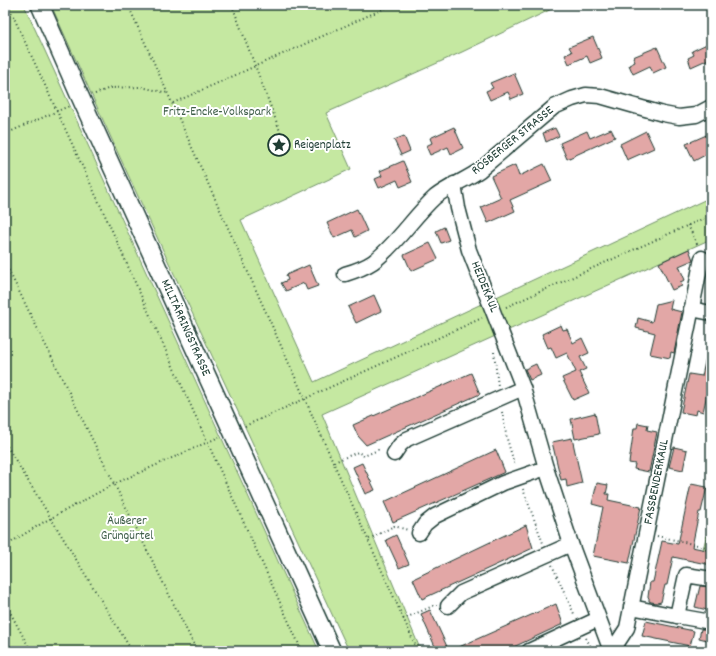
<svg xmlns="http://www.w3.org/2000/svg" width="716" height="656" font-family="Dekko,sans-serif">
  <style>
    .green { fill: #c5e8a1; stroke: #72926a }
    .building { fill: #e2a7a6; stroke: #1f3d34 }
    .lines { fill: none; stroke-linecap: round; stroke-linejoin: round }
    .minor-casing { stroke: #1f3d34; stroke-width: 17 }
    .major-casing { stroke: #1f3d34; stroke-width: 20 }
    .path { stroke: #1f3d34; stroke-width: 2; stroke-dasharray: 1 3; stroke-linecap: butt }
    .minor { stroke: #fff; stroke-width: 14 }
    .major { stroke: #fff; stroke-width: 17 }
    .labels { text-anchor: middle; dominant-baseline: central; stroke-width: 4; stroke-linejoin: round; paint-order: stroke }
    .park-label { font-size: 13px; fill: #405f4a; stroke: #fff }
    .street-label { font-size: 13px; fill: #1f3d34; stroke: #fff }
    .poi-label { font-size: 13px; fill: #1f3d34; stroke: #fff; text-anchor: start }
  </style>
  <rect width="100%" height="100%" fill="#fff"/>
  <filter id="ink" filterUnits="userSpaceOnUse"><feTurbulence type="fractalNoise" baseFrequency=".025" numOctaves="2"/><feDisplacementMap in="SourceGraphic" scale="8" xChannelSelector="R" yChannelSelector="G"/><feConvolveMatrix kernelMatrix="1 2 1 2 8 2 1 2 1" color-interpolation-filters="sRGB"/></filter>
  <g filter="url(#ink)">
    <g class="green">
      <path d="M5,5H24L319,651H5Z"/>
      <path d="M51,5H560L462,52L326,113L351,169L241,220L314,382L711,197V239L322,414L421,651H349L117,151Z"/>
      <path d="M711,519V551L703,549Z"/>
    </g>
    <g class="building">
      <path d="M593,37L602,58L590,63L587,56L569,64L565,55L572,52L569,47Z"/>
      <path d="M711,42V58L691,67L688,58L694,55L692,51Z"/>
      <path d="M657,47L666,67L653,73L650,66L633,74L629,65L635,62L633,57Z"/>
      <path d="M514,73L523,94L511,99L508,92L490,100L486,91L493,88L490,83Z"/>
      <path d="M454,127L463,148L451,154L448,147L430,155L426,146L432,143L430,138Z"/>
      <path d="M555,128L559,136L546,142L543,133Z"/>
      <path d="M611,129L615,137L567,159L560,143L587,131L590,138Z"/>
      <path d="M646,131L654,148L627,160L620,144Z"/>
      <path d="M711,133V152L694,161L686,144Z"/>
      <path d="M404,136L410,151L401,155L394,140Z"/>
      <path d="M403,161L412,182L400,187L397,180L379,188L375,179L382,176L380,171Z"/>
      <path d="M544,164L552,181L510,200L515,211L488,223L481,207L501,198L491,176L515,165L519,176Z"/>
      <path d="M357,209L367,231L355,237L352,230L334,238L327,223Z"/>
      <path d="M444,227L449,240L441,243L436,231Z"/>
      <path d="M430,243L438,259L411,271L404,255Z"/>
      <path d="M689,249L693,260L679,266L685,280L680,282L682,286L672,290L659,263Z"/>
      <path d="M309,265L318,286L307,290L304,283L286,291L281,283L288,280L286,275Z"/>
      <path d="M374,295L381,311L356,323L348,307Z"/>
      <path d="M672,300L670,309L682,312L674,353L671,352L670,358L650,354L655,333L636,328L638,318L652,322L656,304Z"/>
      <path d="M561,325L563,330L567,329L573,343L582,338L589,353L580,357L586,369L579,372L589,393L573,400L562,378L576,372L567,353L556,358L551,347L548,348L542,334Z"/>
      <path d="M707,352L711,353V376L703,412L697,410L696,415L681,412L689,374L702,376Z"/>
      <path d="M536,364L541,375L530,380L525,369Z"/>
      <path d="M471,373L480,394L366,445L358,436L353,425Z"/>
      <path d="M595,413L599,434L575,439L571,419Z"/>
      <path d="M638,423L648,425L647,430L657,432L649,472L634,469L635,464L629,463L634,428H637Z"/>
      <path d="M572,438L582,483L567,487L566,479L561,480L552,442Z"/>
      <path d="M674,447L687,450L683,470L669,467Z"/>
      <path d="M496,450L505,472L393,522L384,502Z"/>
      <path d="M362,463L375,490L365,494L353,467Z"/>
      <path d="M597,483L608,485L606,494H609L608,500L641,507L629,563L593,556L603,507L592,504Z"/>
      <path d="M691,484L707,487L701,512H699L692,547L711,551V565L673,557L667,585H665L661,602L657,603L651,602L649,601V598L648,597L650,582H653L662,541L678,544Z"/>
      <path d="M526,525L533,548L422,599L413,579Z"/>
      <path d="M396,535L409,564L399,568L386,540Z"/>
      <path d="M700,586L711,587V611L695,607Z"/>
      <path d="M556,604L563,624L505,651H450Z"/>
      <path d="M430,610L439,629L449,651H437L425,624L421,614Z"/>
      <path d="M646,621L694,631L690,646L642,636Z"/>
      <path d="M701,629L711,630V641L699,638Z"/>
    </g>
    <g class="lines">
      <g class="minor-casing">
        <g id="minor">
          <path d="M454,184L458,208L469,250L523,388L546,468L571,544L611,651"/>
          <path d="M345,274C355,271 364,268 373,262C397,244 413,217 435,197C449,186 466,180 480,170L554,107L572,99L586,95L600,96L663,114L679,117L696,115L711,107"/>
          <path d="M691,309L711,313"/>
          <path d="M394,454L400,445L407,439L523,388"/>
          <path d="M419,533L425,524L435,516L503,483L546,468"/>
          <path d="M448,606L461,593L571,544"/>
          <path d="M631,607L677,616L686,575L711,579"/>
          <path d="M677,616L711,622"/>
          <path d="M529,651L598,619"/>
          <path d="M612,651L627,628L702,258"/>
        </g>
      </g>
      <g class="major-casing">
        <path id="major" d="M40,5L78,92L332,651"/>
      </g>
      <g class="path">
        <path d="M8,5L115,237L138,289L302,651"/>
        <path d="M128,5L418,651"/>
        <path d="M232,5L283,139"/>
        <path d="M95,94L110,88L141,87L168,93"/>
        <path d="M173,103L392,5"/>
        <path d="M5,134L69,106"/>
        <path d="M688,225L698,246"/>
        <path d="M5,263L197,651"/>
        <path d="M506,307L711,215"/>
        <path d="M494,352L498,386"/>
        <path d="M502,412L507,439L515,466"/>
        <path d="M245,426L482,318"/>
        <path d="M5,443L132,651"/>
        <path d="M334,462L358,452L364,456L378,450L381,451"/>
        <path d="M523,489L543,543"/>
        <path d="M657,536L711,548"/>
        <path d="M369,539L394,526L408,530"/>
        <path d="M5,546L44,522L114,484L219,437"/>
        <path d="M709,548L711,538"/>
        <path d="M552,565L575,616"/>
        <path d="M5,603L31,651"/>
        <path d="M403,619L433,606H437"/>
        <path d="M586,638L593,651"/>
      </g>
      <use href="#minor" class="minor"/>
      <use href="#major" class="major"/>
    </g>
  </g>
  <defs>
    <g id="sight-ring" transform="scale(1.15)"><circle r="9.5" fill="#fff" stroke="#1f3d34" stroke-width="1.5"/><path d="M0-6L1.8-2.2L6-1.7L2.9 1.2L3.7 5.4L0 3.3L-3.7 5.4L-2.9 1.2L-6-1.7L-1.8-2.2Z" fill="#1f3d34"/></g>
  </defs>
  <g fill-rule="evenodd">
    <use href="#sight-ring" x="279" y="145"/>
  </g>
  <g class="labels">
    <g class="park-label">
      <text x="217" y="112">Fritz-Encke-Volkspark</text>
      <text x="127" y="521">Äußerer<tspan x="127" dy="15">Grüngürtel</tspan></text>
    </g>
    <g class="street-label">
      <text transform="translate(513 141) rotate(-39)">RÖSBERGER STRASSE</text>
      <text transform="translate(484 287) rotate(68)">HEIDEKAUL</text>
      <text transform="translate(185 328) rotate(66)">MILITÄRRINGSTRASSE</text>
      <text transform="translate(657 482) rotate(-79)">FASSBENDERKAUL</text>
    </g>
    <g class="poi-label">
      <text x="294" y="145">Reigenplatz</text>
    </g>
  </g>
  <rect width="716" height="656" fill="none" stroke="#fff" stroke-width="20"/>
  <rect x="10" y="10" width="696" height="636" fill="none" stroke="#1f3d34" stroke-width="1.5" filter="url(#ink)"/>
</svg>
